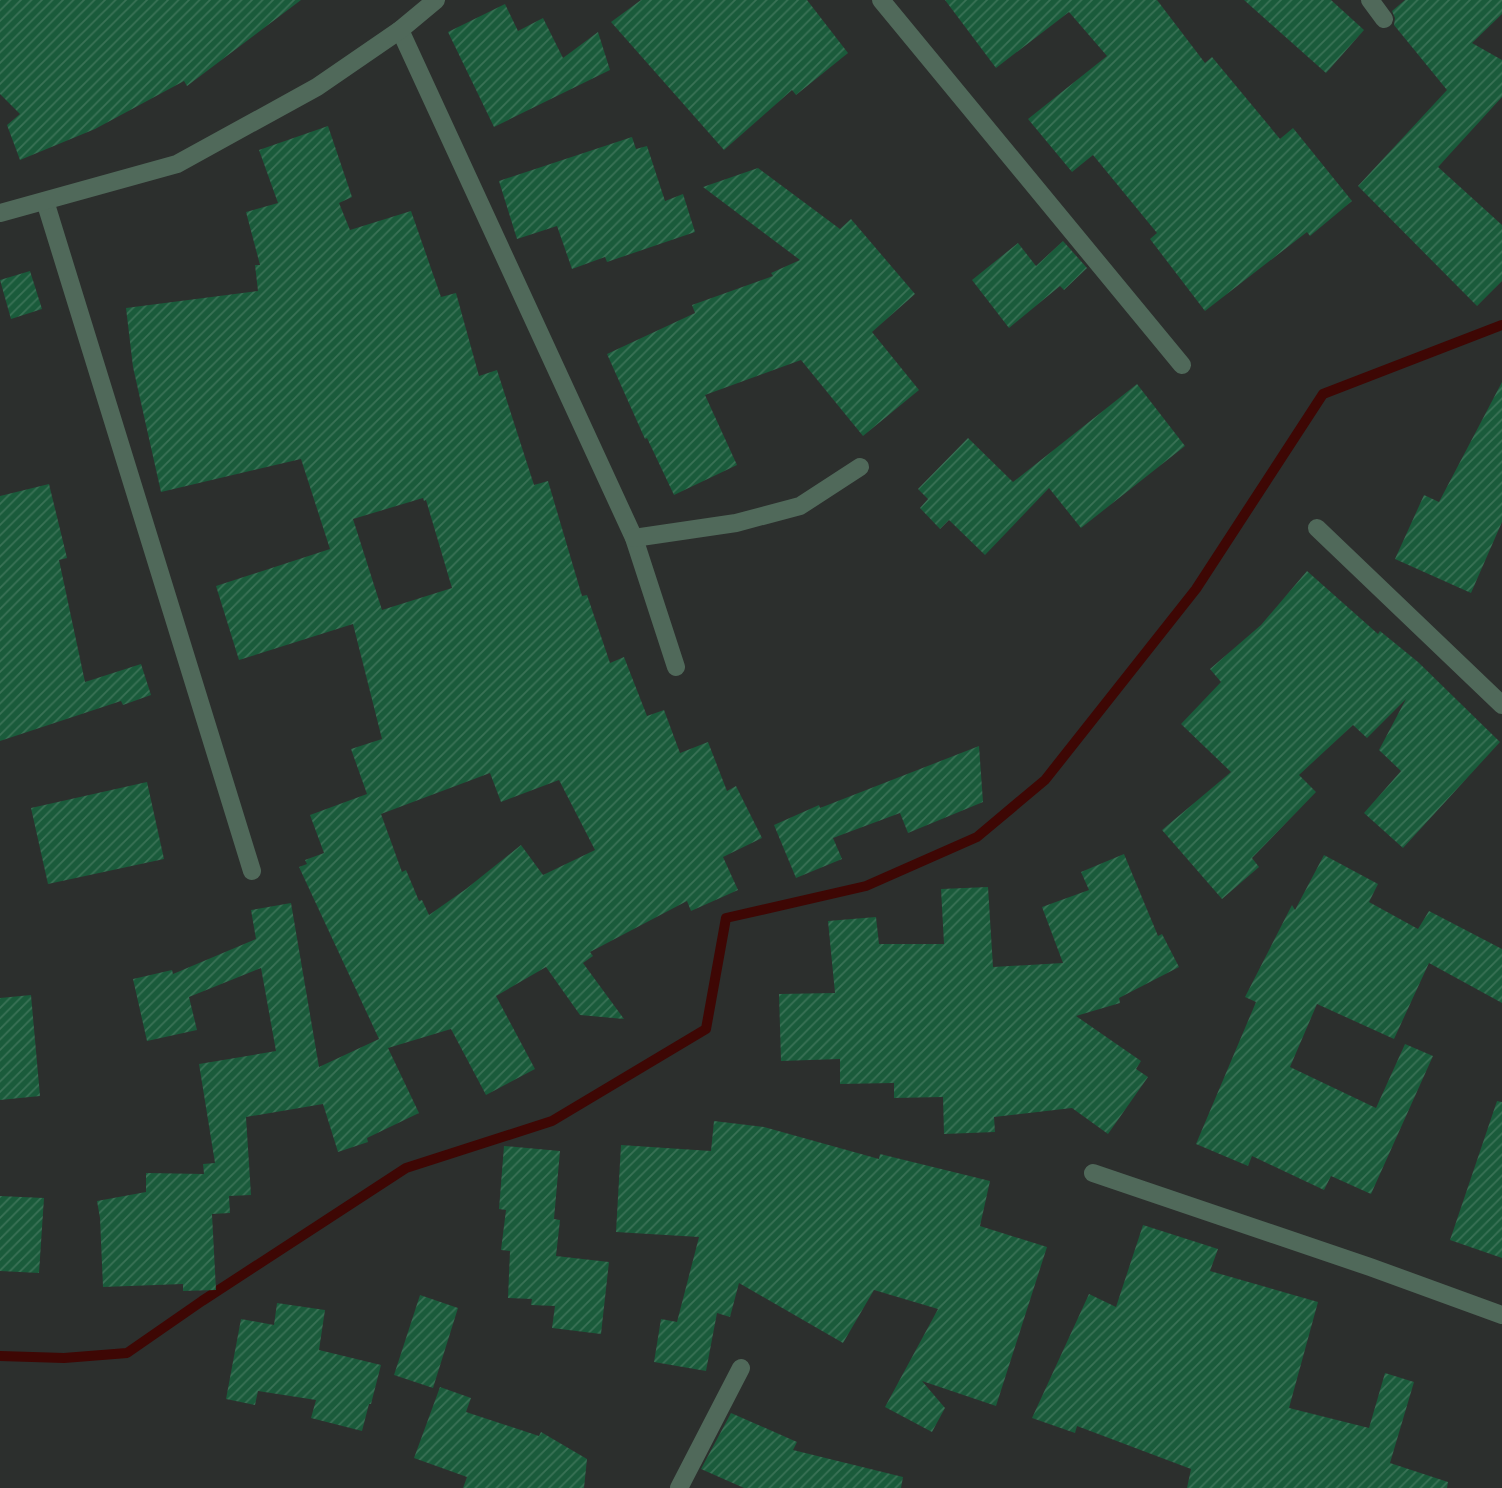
<svg xmlns="http://www.w3.org/2000/svg" width="1502" height="1488" font-family="Commissioner,sans-serif">
  <style>
    .lines { fill: none; stroke-linecap: round; stroke-linejoin: round }
    .stream { stroke: #3e0704; stroke-width: 10 }
    .building { fill: url(#building-hatch); fill-rule: evenodd }
    .street { stroke: #50695a; stroke-width: 18 }
  </style>
  <defs>
    <pattern id="building-hatch" width="6" height="6" patternUnits="userSpaceOnUse" patternTransform="scale(1.75)"><rect width="6" height="6" fill="#1a5b3b"/><path d="M-1 1l2-2M0 6l6-6M5 7l2-2" fill="none" stroke="#3a7256"/></pattern>
  </defs>
  <rect width="100%" height="100%" fill="#2c2f2d"/>
  <g class="lines">
    <path class="stream" d="M0,1356L64,1358L127,1353L202,1301L406,1168L552,1121L706,1029L726,918L866,886L977,837L1045,780L1196,589L1323,394L1502,325"/>
  </g>
  <g class="building">
    <path d="M0,0H301L187,86L184,81L95,129L20,160L7,125L20,114L0,94Z"/>
    <path d="M641,0H807L848,53L796,95L792,90L724,150L611,22Z"/>
    <path d="M945,0H1157L1205,63L1212,57L1280,139L1293,128L1352,201L1310,236L1307,232L1205,311L1150,239L1157,233L1093,155L1072,172L1028,119L1107,56L1069,12L996,68Z"/>
    <path d="M1244,0H1331L1364,30L1326,73Z"/>
    <path d="M1405,0H1502V14L1472,43L1502,60V97L1438,167L1502,225V281L1477,306L1358,186L1447,90L1394,25L1395,18L1392,11Z"/>
    <path d="M505,4L518,31L543,18L563,58L598,32L610,70L494,127L448,32Z"/>
    <path d="M328,126L352,197L339,203L350,230L411,211L441,297L456,293L479,376L497,370L534,485L548,481L582,596L587,595L610,663L624,657L647,716L664,710L680,753L708,742L727,791L736,786L762,838L723,857L738,890L691,911L687,901L590,952L593,956L583,963L624,1019L580,1015L546,967L496,996L535,1069L486,1095L451,1029L388,1048L419,1113L367,1138L368,1142L338,1152L323,1104L246,1117L251,1195L229,1196L230,1213L212,1214L216,1290L183,1291V1284L103,1287L100,1218L97,1201L146,1192V1173L204,1174L203,1164L215,1163L199,1064L276,1051L261,968L189,997L197,1030L147,1041L133,979L172,970L173,974L256,939L251,910L291,903L319,1067L379,1039L299,867L307,864L305,860L324,853L310,815L367,794L351,749L382,739L353,624L239,660L216,586L330,549L301,459L161,492L133,367L126,308L258,291L255,265H260L246,212L278,203L259,150ZM423,498L424,501L426,500L452,588L382,610L353,519ZM490,773L501,802L559,780L595,850L543,875L521,845L466,889L429,915L422,900L419,901L406,870L402,872L381,814Z"/>
    <path d="M632,137L636,149L647,146L665,201L683,194L695,232L607,262L605,257L572,269L557,226L517,239L499,181Z"/>
    <path d="M758,168L840,229L851,219L915,294L872,332L919,390L863,436L801,360L705,395L737,465L674,495L647,438L645,439L607,354L695,313L692,305L773,276L771,273L800,260L703,187Z"/>
    <path d="M1063,241L1087,268L1064,290L1060,286L1009,328L972,280L1018,243L1036,266Z"/>
    <path d="M30,271L42,309L11,319L0,280Z"/>
    <path d="M1502,382V522L1471,593L1395,559L1424,495L1439,502Z"/>
    <path d="M1137,384L1185,446L1081,528L1049,488L985,555L949,520L940,529L920,508L928,499L918,489L968,438L1013,482Z"/>
    <path d="M49,484L67,558L59,560L85,682L141,664L151,695L123,705L121,701L0,741V496Z"/>
    <path d="M1307,571L1378,634L1380,631L1418,662L1500,742L1403,848L1364,813L1401,771L1379,750L1406,699L1367,738L1353,725L1299,775L1316,792L1252,858L1259,867L1222,899L1162,830L1231,772L1181,724L1221,682L1210,669L1261,625Z"/>
    <path d="M979,746L983,802L908,833L900,813L833,838L842,859L796,878L774,825L819,805L820,808Z"/>
    <path d="M147,782L164,859L48,884L31,808Z"/>
    <path d="M1124,854L1158,936L1162,934L1179,967L1119,998L1120,1003L1076,1016L1141,1061L1136,1069L1148,1077L1108,1134L1072,1108L994,1117L995,1132L944,1134L943,1097L894,1098V1083L840,1084V1059L781,1061L779,994L835,993L828,921L876,917L879,944H944L941,889L988,887L993,967L1063,963L1042,907L1089,890L1081,872Z"/>
    <path d="M1324,855L1378,884L1369,902L1418,929L1429,911L1502,949V1003L1429,963L1394,1039L1317,1004L1290,1067L1376,1108L1405,1044L1433,1056L1371,1194L1331,1176L1324,1190L1252,1156L1248,1166L1196,1144L1256,1002L1245,997L1292,905L1295,910Z"/>
    <path d="M31,995L40,1096L0,1100V998Z"/>
    <path d="M1497,1101L1502,1102V1258L1450,1240Z"/>
    <path d="M714,1121L764,1127L879,1159L880,1154L990,1181L980,1226L1047,1247L996,1406L922,1381L945,1408L932,1432L885,1407L938,1309L874,1290L843,1343L739,1283L730,1317L717,1313L706,1371L654,1362L661,1319L677,1322L699,1237L616,1232L621,1145L711,1151Z"/>
    <path d="M504,1146L560,1151L554,1219L560,1220L556,1256L609,1262L601,1334L552,1328L555,1306L531,1305L532,1299L508,1298L510,1251L501,1250L506,1210L499,1209Z"/>
    <path d="M0,1196L44,1198L39,1273L0,1271Z"/>
    <path d="M1143,1225L1218,1249L1210,1271L1318,1302L1289,1408L1369,1428L1385,1373L1414,1382L1390,1463L1448,1482L1447,1488H1187L1191,1469L1077,1426L1075,1433L1032,1418L1089,1294L1116,1307Z"/>
    <path d="M420,1295L458,1308L433,1388L394,1375Z"/>
    <path d="M277,1303L325,1310L319,1350L381,1365L371,1404H369L362,1431L311,1418L316,1400L258,1391L255,1405L226,1399L241,1319L274,1325Z"/>
    <path d="M440,1387L471,1398L466,1412L539,1436L541,1432L587,1459L584,1488H463L467,1477L414,1458Z"/>
    <path d="M731,1413L797,1442L793,1450L903,1477L901,1488H744L701,1469Z"/>
  </g>
  <g class="lines">
    <g class="street">
      <path d="M881,0L1182,365"/>
      <path d="M1370,0L1384,19"/>
      <path d="M400,30L634,538L676,667"/>
      <path d="M45,201L252,871"/>
      <path d="M0,213L177,164L317,87L400,30L436,0"/>
      <path d="M1317,528L1502,705"/>
      <path d="M634,538L736,523L800,506L860,467"/>
      <path d="M1093,1173L1370,1267L1502,1315"/>
      <path d="M679,1488L741,1368"/>
    </g>
  </g>
</svg>
